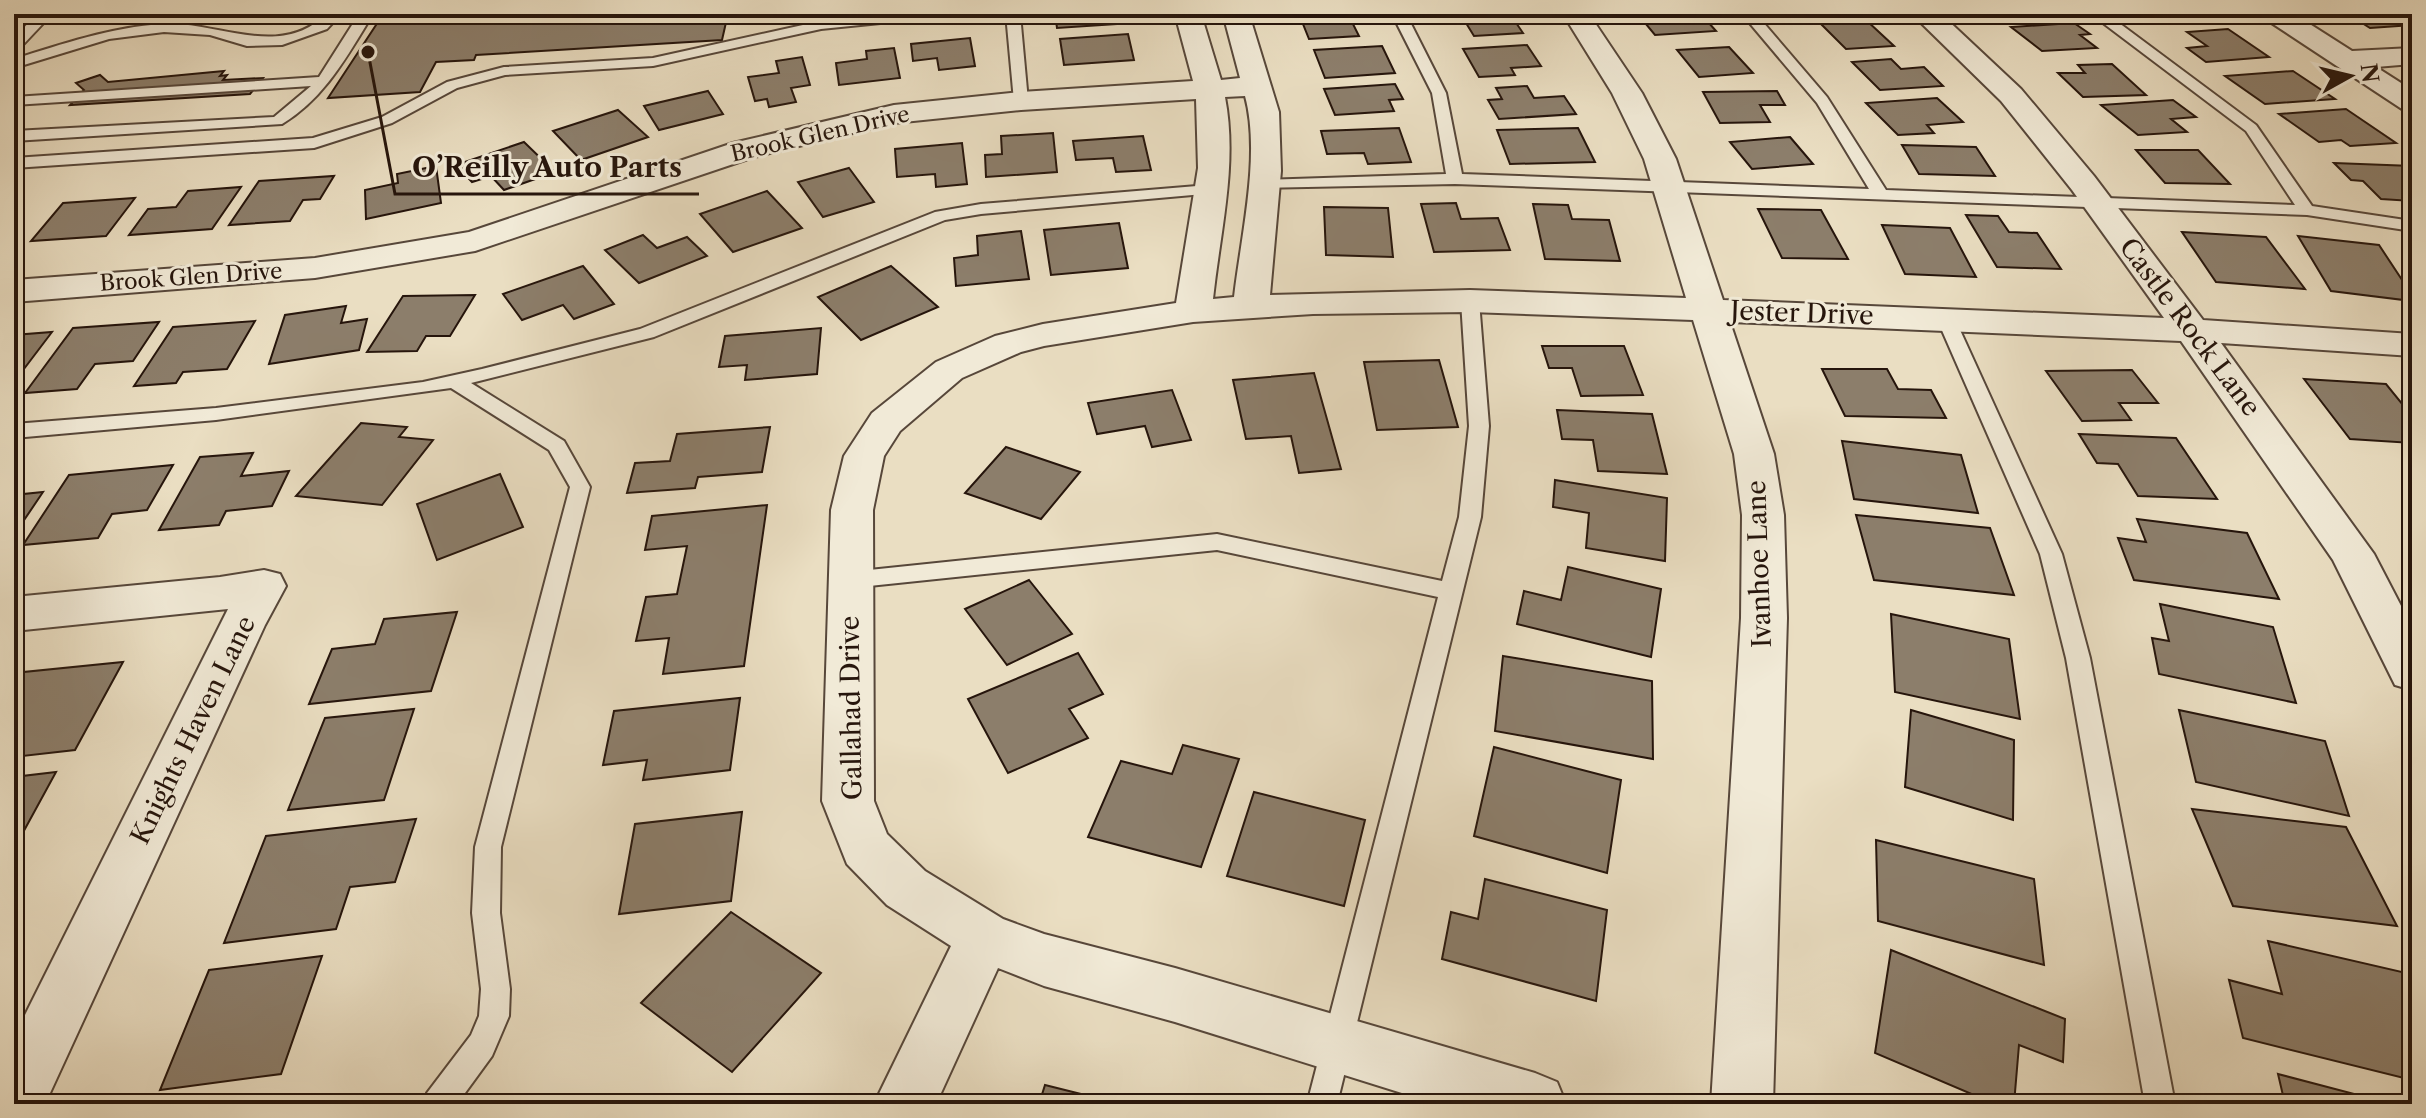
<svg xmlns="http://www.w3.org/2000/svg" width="2426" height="1118" font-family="'Libre Caslon Text',serif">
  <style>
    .building { fill: #8c7e6b; stroke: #26150c; stroke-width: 2 }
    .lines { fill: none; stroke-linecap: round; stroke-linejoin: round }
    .lane-casing { stroke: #57473a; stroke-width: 4 }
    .street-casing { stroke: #57473a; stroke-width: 4 }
    .path { stroke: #26150c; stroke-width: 3; stroke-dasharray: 4 3; stroke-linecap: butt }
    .lane { fill: #f1ead7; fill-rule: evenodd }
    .street { fill: #f1ead7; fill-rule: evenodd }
    .labels { text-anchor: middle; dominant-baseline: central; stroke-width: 6; stroke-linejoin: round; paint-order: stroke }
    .far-street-label { font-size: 22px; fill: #26150c; stroke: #f1ead7 }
    .street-label { font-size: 26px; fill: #26150c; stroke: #f1ead7 }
    .leader { fill: none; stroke: #26150c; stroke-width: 3 }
    .callout-dot { fill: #26150c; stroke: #f1ead7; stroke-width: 3 }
    .callout-label { font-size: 28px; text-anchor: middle; font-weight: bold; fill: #26150c; stroke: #f1ead7; stroke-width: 6; stroke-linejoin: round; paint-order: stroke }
  </style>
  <rect width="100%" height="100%" fill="#eadec2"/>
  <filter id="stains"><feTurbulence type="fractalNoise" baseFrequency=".0025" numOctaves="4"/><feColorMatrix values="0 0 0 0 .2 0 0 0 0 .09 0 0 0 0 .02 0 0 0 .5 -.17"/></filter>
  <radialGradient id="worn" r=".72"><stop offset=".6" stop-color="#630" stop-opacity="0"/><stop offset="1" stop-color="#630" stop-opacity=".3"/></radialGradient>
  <g class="building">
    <path d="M462,14H794L727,18L722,40L476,55L474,60L436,62L420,92L328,98L380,19Z"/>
    <path d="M1055,14H1114L1116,24L1057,28Z"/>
    <path d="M1299,14H1348L1359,36L1309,39Z"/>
    <path d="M1443,14H1510L1523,33L1474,36L1466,23L1449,24Z"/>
    <path d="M1663,14H1701L1716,31L1655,35L1641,18L1665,16Z"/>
    <path d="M2153,14H2209L2213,17L2162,20Z"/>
    <path d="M2348,14H2408L2412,17V25L2370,28Z"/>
    <path d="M1866,20L1894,46L1846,49L1820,23Z"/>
    <path d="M2074,23L2090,34L2080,35L2097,48L2042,51L2011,27Z"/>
    <path d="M2228,29L2269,57L2206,62L2187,48L2207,46L2187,32Z"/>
    <path d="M1128,34L1134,60L1064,65L1060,39Z"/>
    <path d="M970,38L975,66L939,70L937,58L913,61L911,44Z"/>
    <path d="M1527,45L1541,66L1511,68L1515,75L1479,77L1463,49Z"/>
    <path d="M1382,46L1395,73L1325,78L1314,50Z"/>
    <path d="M1729,47L1753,73L1699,77L1677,50Z"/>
    <path d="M894,48L900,78L839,85L836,63L867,59L866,51Z"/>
    <path d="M802,57L810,85L791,88L796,102L769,107L767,99L755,101L748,77L779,73L776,61Z"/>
    <path d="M1891,59L1901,69L1924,67L1943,86L1880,90L1852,62Z"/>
    <path d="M2112,64L2146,95L2083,97L2058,73H2085L2078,65Z"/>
    <path d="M224,71L220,76L227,75L223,80L263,78L250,94L70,105L84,90L76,83L100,75L108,82Z"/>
    <path d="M2293,71L2335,99L2265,104L2225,76Z"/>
    <path d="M1395,84L1403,99L1389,100L1394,111L1335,115L1324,89Z"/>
    <path d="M1527,86L1534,98L1564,96L1576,114L1499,119L1488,100L1502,99L1496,88Z"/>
    <path d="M708,91L723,114L659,130L644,106Z"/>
    <path d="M1777,91L1785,105H1760L1770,122L1720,123L1703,92Z"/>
    <path d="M1937,98L1963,122L1927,125L1934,133L1898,135L1866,103Z"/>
    <path d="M2173,100L2196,117L2171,119L2187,132L2138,135L2101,105Z"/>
    <path d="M2346,109L2396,143L2350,146L2341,140L2319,142L2279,114Z"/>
    <path d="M618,110L648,137L581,160L553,131Z"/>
    <path d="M1399,128L1411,162L1368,164L1364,153L1327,154L1321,131Z"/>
    <path d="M1578,128L1595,162L1510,164L1497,130Z"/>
    <path d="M1053,133L1057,172L986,177L985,155L1002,154L1001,136Z"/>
    <path d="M1143,136L1151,170L1116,172L1113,158L1076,160L1073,141Z"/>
    <path d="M1790,137L1813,164L1752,169L1730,142Z"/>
    <path d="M524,142L555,172L504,190L491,176L472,182L456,165Z"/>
    <path d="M962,143L967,184L936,187L935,174L897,177L895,149Z"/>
    <path d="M1902,145L1976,147L1995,176L1919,174Z"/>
    <path d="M2136,150H2198L2230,184L2165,183Z"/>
    <path d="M2334,163L2412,166V201L2381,199L2363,181L2351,180Z"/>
    <path d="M436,166L441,203L366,219L365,190L398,183L397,174Z"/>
    <path d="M849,168L874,202L823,217L798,182Z"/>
    <path d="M334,176L320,199L303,200L290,221L229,225L259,181Z"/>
    <path d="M241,187L212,229L129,235L148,209L176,207L188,191Z"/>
    <path d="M767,191L802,228L733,252L700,214Z"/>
    <path d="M135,198L106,236L31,241L63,203Z"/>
    <path d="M1456,203L1461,219L1498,218L1510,250L1434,252L1421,204Z"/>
    <path d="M1533,204L1568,205L1572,219L1609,220L1620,261L1545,259Z"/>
    <path d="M1324,207L1388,208L1393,257L1326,255Z"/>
    <path d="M1758,209L1821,210L1848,259L1782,258Z"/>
    <path d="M1966,215L1998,216L2009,232L2037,233L2061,269L1997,267Z"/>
    <path d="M1119,223L1128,268L1051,275L1044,230Z"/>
    <path d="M1882,225L1950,228L1976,277L1905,274Z"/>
    <path d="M1021,231L1029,279L956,286L954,258L978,255L977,236Z"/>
    <path d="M2182,232L2266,237L2305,289L2216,282Z"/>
    <path d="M643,235L657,248L687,237L707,256L639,283L605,250Z"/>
    <path d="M2298,236L2379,245L2412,295V301L2331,291Z"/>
    <path d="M583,266L614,304L574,319L563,305L522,320L503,294Z"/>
    <path d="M891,266L938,307L861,340L818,297Z"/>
    <path d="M475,295L450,336H426L417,351L367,352L403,296Z"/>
    <path d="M346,306L341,323L367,319L359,350L269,364L285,315Z"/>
    <path d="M255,321L227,369L183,372L176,383L134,386L173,327Z"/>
    <path d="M159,322L133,361L95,364L77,389L25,393L73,328Z"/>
    <path d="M821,328L817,374L745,380L747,365L719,367L725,336Z"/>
    <path d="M52,332L14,382V335Z"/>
    <path d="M1542,346H1624L1643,395L1581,396L1572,368H1549Z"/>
    <path d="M1439,360L1458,427L1377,430L1364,362Z"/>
    <path d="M1822,369H1887L1898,389L1931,390L1946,418L1845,416Z"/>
    <path d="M2132,370L2158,403H2119L2131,420L2082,421L2046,371Z"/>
    <path d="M1314,373L1341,469L1299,473L1291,436L1246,439L1233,380Z"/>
    <path d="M2304,379L2386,384L2412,416V443L2350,439Z"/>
    <path d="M1172,390L1191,440L1152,447L1145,426L1097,434L1088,403Z"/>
    <path d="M1557,410L1652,414L1667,474L1598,471L1593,440L1562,439Z"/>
    <path d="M361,423L407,427L399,437L433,440L382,505L296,496Z"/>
    <path d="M770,427L762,472L698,477L695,488L627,493L635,463L670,461L677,434Z"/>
    <path d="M2079,434L2176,438L2217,499L2138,496L2118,464L2097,463Z"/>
    <path d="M1842,441L1961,455L1978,513L1854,499Z"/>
    <path d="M1006,447L1080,472L1041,519L965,493Z"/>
    <path d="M253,453L241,476L289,471L272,506L226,511L219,525L159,530L200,457Z"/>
    <path d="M173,465L147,510L112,514L98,538L23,545L69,475Z"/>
    <path d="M500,474L523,527L437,560L417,504Z"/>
    <path d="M1555,480L1667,498L1665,561L1586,548L1589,513L1553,507Z"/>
    <path d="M43,492L14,535V495Z"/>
    <path d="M767,505L744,666L663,674L669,638L636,641L646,597L677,594L687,546L645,550L652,516Z"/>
    <path d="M1856,515L1990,528L2014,595L1874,580Z"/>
    <path d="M2137,519L2247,533L2279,599L2134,580L2118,538L2146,542Z"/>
    <path d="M1568,567L1661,589L1651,657L1517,624L1524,591L1561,600Z"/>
    <path d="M1029,580L1072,634L1007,665L965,609Z"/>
    <path d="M2160,604L2273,627L2296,703L2159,674L2152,638L2169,641Z"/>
    <path d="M457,612L431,691L309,704L332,649L375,644L384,619Z"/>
    <path d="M1891,614L2009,639L2020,719L1895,692Z"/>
    <path d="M1078,653L1103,694L1069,709L1088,738L1008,773L968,699Z"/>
    <path d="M1503,656L1652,681L1653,759L1495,731Z"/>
    <path d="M123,662L75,750L14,757V673Z"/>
    <path d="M740,698L730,770L643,780L647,760L603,765L614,711Z"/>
    <path d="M414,709L384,800L288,810L325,718Z"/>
    <path d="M1911,710L2014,740L2013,820L1905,787Z"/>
    <path d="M2179,710L2325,741L2349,816L2196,782Z"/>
    <path d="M1183,745L1239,759L1201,867L1088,837L1121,761L1172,774Z"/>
    <path d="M1494,747L1621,780L1607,873L1474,836Z"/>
    <path d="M56,772L14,849V777Z"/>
    <path d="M1254,792L1365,820L1344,906L1227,876Z"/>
    <path d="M2192,809L2346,827L2397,926L2233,906Z"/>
    <path d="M742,812L731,901L619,914L635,824Z"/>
    <path d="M416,819L395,882L350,887L336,929L224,943L266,836Z"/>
    <path d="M1876,840L2034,879L2044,965L1878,921Z"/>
    <path d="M1485,879L1607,910L1596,1001L1442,959L1451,912L1478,919Z"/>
    <path d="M731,912L821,973L732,1072L641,1003Z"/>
    <path d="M2268,941L2402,972L2412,1002V1080L2243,1038L2229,980L2282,994Z"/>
    <path d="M1891,950L2065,1019L2063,1062L2019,1045L2014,1104H1995L1875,1053Z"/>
    <path d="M322,956L281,1074L160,1090L209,970Z"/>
    <path d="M2278,1074L2362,1096L2364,1104H2285Z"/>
    <path d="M1045,1085L1121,1104H1039Z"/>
  </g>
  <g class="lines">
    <g class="lane-casing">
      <g id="lane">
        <path d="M37,14H52L19,49L14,50V38Z"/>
        <path d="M326,14H341L327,29L282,45L247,46L210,35L164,32L109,39L14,68V59C63,44 111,27 163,24C218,21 280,60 326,14Z"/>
        <path d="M359,14H373C347,56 325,98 282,124L14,141V131L274,117L311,86L14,105V97L319,77Z"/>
        <path d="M890,14H937L930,18L821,29L653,66L505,75L457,88L392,123L314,148L14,168V158L313,138L382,117L447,82L504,67L653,58L821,21Z"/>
        <path d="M1006,14H1020L1028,101L1021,105L1014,101Z"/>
        <path d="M1392,14H1406L1446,93L1462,174L1869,189L1817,103L1742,14H1756L1827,97L1886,190L2295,205L2246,131L2091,14H2107L2256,125L2312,206L2412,221V231L2307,215L1455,184L1257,188L1255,185L1263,180L1446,174L1432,93Z"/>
        <path d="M1209,185L1217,190L1215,193L981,214L945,220L654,337L471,383L564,441L590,487L501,847L500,913L510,989L509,1016L492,1056L457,1104H423L427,1093L471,1035L479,1016L481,989L472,913L475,847L570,487L549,450L451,388L216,420L14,438V424L216,408L423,382L482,369L640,329L935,212L981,204Z"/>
        <path d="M1470,296L1479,301L1489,426L1481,517L1337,1104H1307L1438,597L1217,550L850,588L842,586L839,580L842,574L850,572L1217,534L1442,581L1459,517L1469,426L1461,301Z"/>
        <path d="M1946,314L1955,319L2062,554L2090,658L2175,1104H2145L2066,658L2040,554L1937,319Z"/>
      </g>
    </g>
    <g class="street-casing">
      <g id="street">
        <path d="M1175,14H1201L1221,80L1240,78L1223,14H1249L1279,112L1281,171L1270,295L1470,290L1686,298L1644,159L1612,93L1563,14H1589L1642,93L1676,159L1723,300L2164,318L2072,190L2001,101L1912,14H1941L2021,89L2094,176L2203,320L2412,334V356L2221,343L2374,554L2412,627V690L2395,685L2333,560L2181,341L1730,322L1774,454L1784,515L1787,618L1773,1104H1711L1741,618L1742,515L1734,454L1693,320L1470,312L1313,314L1193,322L1044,346L1021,352L962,378L900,431L884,456L873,510L874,801L887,834L925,871L1003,919L1044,934L1175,968L1535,1073L1557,1082L1566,1104H1437L1175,1022L1044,986L998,968L936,1104H874L951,946L887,905L847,864L822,801L831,510L844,456L872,413L936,362L995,336L1043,324L1176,303L1198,168L1196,99L1021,110L894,123L754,157L475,251L315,278L14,302V280L315,258L469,232L733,143L894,105L1021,92L1193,81ZM1245,96C1261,155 1241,236 1234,297L1213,299C1220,232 1238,164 1225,97Z"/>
        <path d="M2263,14H2294L2352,51L2412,48V64L2376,67L2412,90V112L2402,109L2267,20Z"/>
        <path d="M264,570L280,574L286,586L265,625L45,1104H14V1037L228,609L14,631V597L220,577Z"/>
      </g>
    </g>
    <path class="path" d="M390,17L414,14"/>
    <use href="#lane" class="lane"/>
    <use href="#street" class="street"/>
  </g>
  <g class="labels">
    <g class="far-street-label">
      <text transform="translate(820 134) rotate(-13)">Brook Glen Drive</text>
      <text transform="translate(191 277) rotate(-4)">Brook Glen Drive</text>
    </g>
    <g class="street-label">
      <text transform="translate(1802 313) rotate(2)">Jester Drive</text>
      <text transform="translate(2190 327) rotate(53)">Castle Rock Lane</text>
      <text transform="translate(1759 564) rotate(-92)">Ivanhoe Lane</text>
      <text transform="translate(851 708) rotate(-91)">Gallahad Drive</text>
      <text transform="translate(193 730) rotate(-64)">Knights Haven Lane</text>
    </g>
  </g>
  <path class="leader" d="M368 52L395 194H699"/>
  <circle class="callout-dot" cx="368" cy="52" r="8"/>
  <g class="callout-label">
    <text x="547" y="177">O’Reilly Auto Parts</text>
  </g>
  <rect width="2426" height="1118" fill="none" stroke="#eadec2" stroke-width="48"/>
  <rect x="16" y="16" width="2394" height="1086" fill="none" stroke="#26150c" stroke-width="4"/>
  <rect x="24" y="24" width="2378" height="1070" fill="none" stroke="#26150c" stroke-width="2"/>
  <g transform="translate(2350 76) rotate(82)" stroke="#f1ead7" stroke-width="6" paint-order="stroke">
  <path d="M0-6L14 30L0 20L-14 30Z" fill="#26150c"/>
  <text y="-12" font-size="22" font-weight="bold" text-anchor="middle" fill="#26150c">N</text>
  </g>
  <rect width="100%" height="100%" filter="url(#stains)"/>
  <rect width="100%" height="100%" fill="url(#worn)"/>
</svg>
